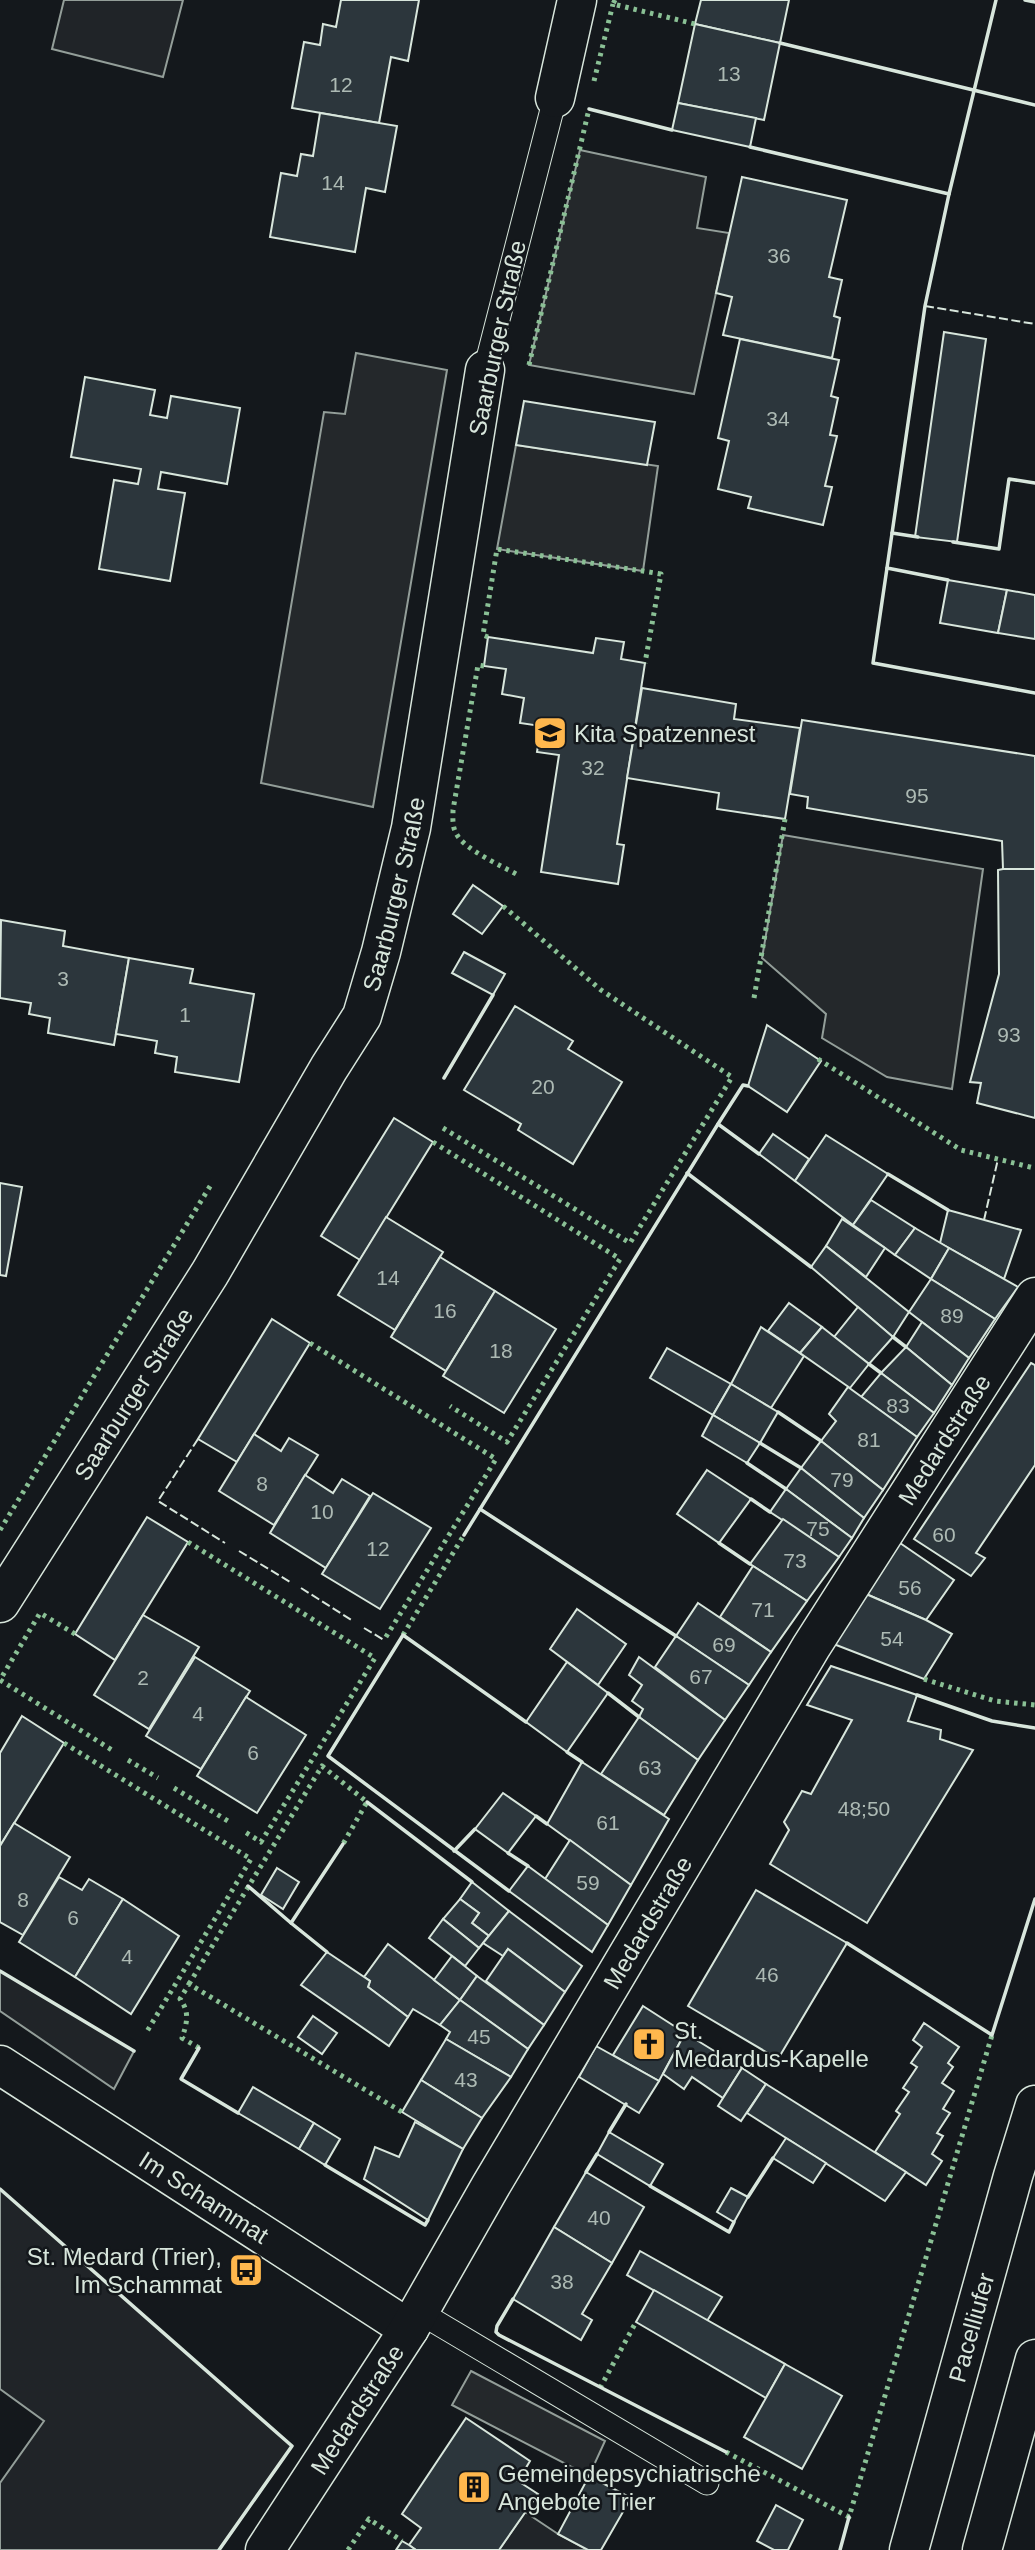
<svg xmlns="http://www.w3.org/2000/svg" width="1035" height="2550" font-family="Arial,sans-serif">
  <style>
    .green { fill: #202428; stroke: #939e99; stroke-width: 2 }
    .parking { fill: #24282b; stroke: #939e99; stroke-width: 2 }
    .building { fill: #2c363c; stroke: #d8e6dc; stroke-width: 2 }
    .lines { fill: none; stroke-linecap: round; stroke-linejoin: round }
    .lane-casing { stroke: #d8e6dc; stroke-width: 25 }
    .street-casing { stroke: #d8e6dc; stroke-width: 41 }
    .primary-casing { stroke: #d8e6dc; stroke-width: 41 }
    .lane { stroke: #14181c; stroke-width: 23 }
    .street { stroke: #14181c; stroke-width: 38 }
    .primary { stroke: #14181c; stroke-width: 38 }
    .hedge { stroke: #8ac095; stroke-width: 5; stroke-dasharray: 3.5 5; stroke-linecap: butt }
    .fence { stroke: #d8e6dc; stroke-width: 2; stroke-dasharray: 9 3.5; stroke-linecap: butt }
    .wall { stroke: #d8e6dc; stroke-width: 3.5 }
    .labels { text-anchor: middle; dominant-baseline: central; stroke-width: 5; stroke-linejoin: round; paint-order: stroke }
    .number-label { font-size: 21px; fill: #adbab4 }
    .street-label { font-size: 24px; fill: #d8e6dc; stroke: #14181c }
    .poi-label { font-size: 24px; fill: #d8e6dc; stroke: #14181c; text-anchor: start }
  </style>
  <rect width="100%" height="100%" fill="#14181c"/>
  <g class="green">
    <path d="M64,0H183L163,77L52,49Z"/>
    <path d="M0,1971L134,2051L114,2089L0,2011Z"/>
    <path d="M0,2189L292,2446L219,2550H0V2483L44,2421L0,2389Z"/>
    <path d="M525,2512L558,2534L588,2550H499Z"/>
  </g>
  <g class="parking">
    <path d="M580,150L706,177L697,228L729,233L694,394L529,365Z"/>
    <path d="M356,353L447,370L373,807L261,783L324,412L345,414Z"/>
    <path d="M516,445L658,466L643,571L497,549Z"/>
    <path d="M783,835L983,869L952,1089L887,1077L822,1038L826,1014L762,958Z"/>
    <path d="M471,2371L605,2441L589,2476L452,2405Z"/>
  </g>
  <g class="building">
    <path d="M341,0H419L408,61L391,57L379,123L292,108L304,42L320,45L323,24L336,27Z"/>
    <path d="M701,0H789L780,43L695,24Z"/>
    <path d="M695,24L780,43L764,120L678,103Z"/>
    <path d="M678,103L756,118L750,147L672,130Z"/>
    <path d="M320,113L397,126L385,192L366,188L355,252L270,237L281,173L297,176L301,154L313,156Z"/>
    <path d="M742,177L847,200L829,277L842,280L834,316L840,318L832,358L723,335L732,297L716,293Z"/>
    <path d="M944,332L986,339L957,542L915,537Z"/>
    <path d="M740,339L839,360L831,396L838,398L830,435L837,436L825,486L832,487L823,525L748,508L751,497L718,489L729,441L718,438Z"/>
    <path d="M85,377L155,390L150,415L167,418L171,396L240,408L227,484L161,472L158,489L185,493L170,581L99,569L114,480L138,484L141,469L71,457Z"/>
    <path d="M524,401L655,422L647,465L516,445Z"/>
    <path d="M948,580L1007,590L998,633L940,623Z"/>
    <path d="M1007,590L1035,595V639L998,633Z"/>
    <path d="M488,637L593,653L596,638L624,642L621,659L645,663L617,844L624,845L618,884L541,872L559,755L537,752L541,726L520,723L524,698L502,694L506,669L484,666Z"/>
    <path d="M642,688L736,704L734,719L800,728L785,819L717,809L719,793L627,778Z"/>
    <path d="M802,720L1035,756V869H1003L1002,841L807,808L808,797L790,794Z"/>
    <path d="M1003,869H1035V1118L977,1103L981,1083L970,1082L999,974L998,870Z"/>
    <path d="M473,885L503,906L482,934L453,914Z"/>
    <path d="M1,920L65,931L63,946L129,958L114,1045L48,1033L50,1018L29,1014L31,1003L0,998Z"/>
    <path d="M464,952L505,974L493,995L452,973Z"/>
    <path d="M129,958L193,969L190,983L254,994L239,1082L175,1072L177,1057L155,1053L157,1041L116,1034Z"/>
    <path d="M515,1006L573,1041L568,1049L622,1082L573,1164L518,1130L521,1124L464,1090Z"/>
    <path d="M767,1025L821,1061L787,1112L748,1086Z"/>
    <path d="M394,1118L433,1142L360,1260L321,1236Z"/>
    <path d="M773,1134L809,1159L795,1181L759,1154Z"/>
    <path d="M826,1135L888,1174L853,1225L795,1181Z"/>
    <path d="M0,1183L22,1187L6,1276L0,1275Z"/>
    <path d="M871,1200L915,1228L895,1255L853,1225Z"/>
    <path d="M948,1210L1021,1230L1004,1279L940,1243Z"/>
    <path d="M386,1217L443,1252L395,1330L338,1295Z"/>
    <path d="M842,1219L885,1248L866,1277L826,1246Z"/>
    <path d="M915,1228L949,1248L931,1279L895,1255Z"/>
    <path d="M826,1246L909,1312L893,1337L811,1267Z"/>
    <path d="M949,1248L1018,1287L995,1319L931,1279Z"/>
    <path d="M440,1257L495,1291L446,1371L391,1337Z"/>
    <path d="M931,1279L995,1319L969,1358L909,1312Z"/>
    <path d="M495,1291L556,1329L504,1413L443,1376Z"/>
    <path d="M789,1303L822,1327L800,1353L768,1331Z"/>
    <path d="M858,1307L893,1337L869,1364L834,1337Z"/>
    <path d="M272,1319L310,1343L237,1462L198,1439Z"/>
    <path d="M922,1322L969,1358L952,1385L906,1347Z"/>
    <path d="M761,1327L804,1356L771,1408L731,1384Z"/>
    <path d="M822,1327L869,1364L850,1388L800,1353Z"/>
    <path d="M906,1347L952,1385L934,1413L881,1373Z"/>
    <path d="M667,1348L731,1384L713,1415L650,1378Z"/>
    <path d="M1031,1363L1035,1365V1465L976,1553L985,1558L971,1576L914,1539Z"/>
    <path d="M881,1373L934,1413L917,1437L861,1397Z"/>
    <path d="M731,1384L778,1412L760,1443L713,1415Z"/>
    <path d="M848,1387L917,1437L883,1490L821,1441L836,1421L829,1414Z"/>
    <path d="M713,1415L760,1443L747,1463L702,1436Z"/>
    <path d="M254,1434L281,1451L289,1438L318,1455L274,1525L219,1491Z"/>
    <path d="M821,1441L883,1490L864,1518L801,1468Z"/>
    <path d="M801,1468L864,1518L852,1538L786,1489Z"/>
    <path d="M707,1470L751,1499L719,1543L677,1514Z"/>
    <path d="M305,1475L333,1493L342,1479L370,1496L326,1568L270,1533Z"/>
    <path d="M786,1489L852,1538L839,1557L770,1512Z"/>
    <path d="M373,1493L431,1528L380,1609L322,1574Z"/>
    <path d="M147,1517L188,1542L115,1660L75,1634Z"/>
    <path d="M783,1519L839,1557L807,1601L750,1564Z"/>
    <path d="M900,1543L954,1580L926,1620L866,1594Z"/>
    <path d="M753,1566L807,1601L771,1652L720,1617Z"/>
    <path d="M866,1594L926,1620L952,1634L924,1679L831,1643Z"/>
    <path d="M698,1603L771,1652L749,1685L676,1636Z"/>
    <path d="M577,1609L626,1644L598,1685L550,1649Z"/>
    <path d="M143,1615L199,1647L149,1729L94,1695Z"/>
    <path d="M676,1636L749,1685L725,1720L655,1667Z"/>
    <path d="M195,1657L250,1691L201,1769L146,1736Z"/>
    <path d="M639,1657L725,1720L698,1760L639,1717L643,1709L632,1701L642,1685L629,1675Z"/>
    <path d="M567,1662L608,1693L567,1752L526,1722Z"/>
    <path d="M831,1666L917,1695L908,1721L941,1730L940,1739L973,1750L867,1923L770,1864L789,1830L784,1822L802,1791L811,1794L852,1720L807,1705Z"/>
    <path d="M246,1697L306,1735L257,1813L197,1776Z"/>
    <path d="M22,1716L64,1743L0,1846V1753Z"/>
    <path d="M639,1717L698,1760L664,1815L601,1774Z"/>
    <path d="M582,1762L669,1819L631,1885L547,1824Z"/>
    <path d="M503,1793L536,1816L508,1853L475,1829Z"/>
    <path d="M14,1823L70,1857L23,1935L0,1922V1846Z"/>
    <path d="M570,1840L631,1885L608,1925L545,1879Z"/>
    <path d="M528,1866L608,1925L592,1952L509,1891Z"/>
    <path d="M277,1868L299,1882L283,1909L261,1895Z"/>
    <path d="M59,1877L82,1890L89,1879L123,1899L75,1977L19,1942Z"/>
    <path d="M472,1882L509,1911L489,1936L472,1923L479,1913L460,1899Z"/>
    <path d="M756,1890L847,1943L778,2059L688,2006Z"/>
    <path d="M123,1899L179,1936L131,2014L75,1977Z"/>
    <path d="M460,1899L479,1913L472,1923L489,1936L479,1948L443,1919Z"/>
    <path d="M509,1911L582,1966L565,1992L508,1949L503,1956L483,1943Z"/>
    <path d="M443,1919L479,1948L465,1966L429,1938Z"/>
    <path d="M388,1944L460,2000L440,2025L413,2009L408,2017L368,1987L370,1981L364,1977Z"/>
    <path d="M508,1949L565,1992L544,2025L486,1981Z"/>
    <path d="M327,1952L370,1981L368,1987L408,2017L389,2046L301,1985Z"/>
    <path d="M452,1956L477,1976L460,2000L434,1980Z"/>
    <path d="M477,1976L544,2025L528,2049L460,2000Z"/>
    <path d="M460,2000L528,2049L511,2077L446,2039L450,2032L440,2025Z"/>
    <path d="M643,2006L685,2033L659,2081L613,2055Z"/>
    <path d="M313,2016L337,2033L322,2054L298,2037Z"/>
    <path d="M924,2023L959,2047L948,2063L953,2067L942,2083L954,2091L943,2109L950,2113L937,2133L943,2136L932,2154L942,2161L926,2185L875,2152L900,2114L896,2111L909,2092L903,2088L917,2067L911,2063L922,2047L913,2040Z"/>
    <path d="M685,2033L742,2068L723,2098L692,2077L684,2089L663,2074Z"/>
    <path d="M446,2039L511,2077L482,2118L421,2080Z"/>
    <path d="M596,2046L659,2081L639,2113L579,2077Z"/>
    <path d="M742,2068L766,2084L741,2121L718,2106Z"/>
    <path d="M421,2080L482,2118L463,2149L402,2112Z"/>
    <path d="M766,2084L906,2172L885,2201L747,2113Z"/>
    <path d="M253,2087L314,2123L299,2149L238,2113Z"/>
    <path d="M415,2122L463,2149L428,2220L364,2179L375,2147L399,2157Z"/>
    <path d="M314,2123L340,2139L325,2165L299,2149Z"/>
    <path d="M609,2132L663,2164L650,2186L597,2154Z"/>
    <path d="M786,2138L826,2163L813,2183L773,2158Z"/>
    <path d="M586,2172L644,2207L612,2263L554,2227Z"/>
    <path d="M731,2188L748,2197L734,2222L717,2212Z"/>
    <path d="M554,2227L612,2263L582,2314L592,2320L581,2340L513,2299Z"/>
    <path d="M640,2251L722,2297L707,2321L627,2275Z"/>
    <path d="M654,2290L785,2364L766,2398L636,2322Z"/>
    <path d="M785,2364L842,2396L802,2469L744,2437Z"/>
    <path d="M466,2418L530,2461L518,2481L538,2494L499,2550H416L409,2545L421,2528L402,2514Z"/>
    <path d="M589,2476L631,2498L601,2550H588L558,2534Z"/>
    <path d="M776,2505L803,2520L788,2550H774L757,2541Z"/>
    <path d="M402,2541L409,2545L416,2550H396Z"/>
  </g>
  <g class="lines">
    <g class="lane-casing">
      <g id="lane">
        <path d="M485,370L555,98"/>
        <path d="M419,2312L707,2483"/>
      </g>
    </g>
    <g class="street-casing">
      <g id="street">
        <path d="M555,98L577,0"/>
        <path id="s1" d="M0,1603L210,1273L329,1068L362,1016L381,952L411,828L485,370"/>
        <path id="s2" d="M0,2065L409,2329"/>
        <path id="s3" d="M265,2550L409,2329L490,2187L811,1647L1035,1297"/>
      </g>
    </g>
    <g class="primary-casing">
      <g id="primary">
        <path id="s4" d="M909,2550L1013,2176L1035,2105"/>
        <path d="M982,2550L1035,2359"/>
      </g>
    </g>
    <use href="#lane" class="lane"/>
    <use href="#street" class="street"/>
    <use href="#primary" class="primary"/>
    <g class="hedge">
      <path d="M615,0L613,4L695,24"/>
      <path d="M594,81L613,4"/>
      <path d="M529,365L589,109"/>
      <path d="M488,637L483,635L497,549L643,571L661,574L645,663"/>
      <path d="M484,666L478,665L453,810C453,818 452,826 456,833C463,849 502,866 518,875"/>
      <path d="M754,998L785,819"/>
      <path d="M818,1059L961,1150L1034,1168"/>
      <path d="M443,1128L630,1243L732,1077L601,990L503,906"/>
      <path d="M433,1142L620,1259L507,1442L450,1406"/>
      <path d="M310,1343L496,1459L384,1640"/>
      <path d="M0,1530L212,1183"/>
      <path d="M188,1542L375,1658L261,1842L245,1832"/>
      <path d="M75,1634L40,1613L0,1680L112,1750"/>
      <path d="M403,1635L464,1535"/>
      <path d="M924,1679L995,1701L1035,1705"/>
      <path d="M64,1743L251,1859L146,2033"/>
      <path d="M128,1760L158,1778"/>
      <path d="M174,1788L228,1821"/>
      <path d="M189,1984L322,1766L367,1802L343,1844"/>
      <path d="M199,2048L182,2038C187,2023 190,2012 180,1999L189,1984L402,2112"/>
      <path d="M600,2388L636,2322"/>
      <path d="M726,2452L849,2517L992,2035"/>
      <path d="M348,2550L369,2519L402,2541"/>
    </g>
    <g class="fence">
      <path d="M925,306L1035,324"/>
      <path d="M984,1220L998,1159"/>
      <path d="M198,1439L158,1501L225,1543"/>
      <path d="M239,1551L290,1582"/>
      <path d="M301,1588L353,1621"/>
      <path d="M364,1628L384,1640"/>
    </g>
    <g class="wall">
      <path d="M1025,0L1035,2"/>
      <path d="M780,43L1035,105"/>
      <path d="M589,109L672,130"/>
      <path d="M750,147L949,194L996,0"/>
      <path d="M892,533L918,537"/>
      <path d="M953,542L999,549L1009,479L1035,483"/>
      <path d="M887,568L873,663L1035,693"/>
      <path d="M948,580L887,568L925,306L949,194"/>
      <path d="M444,1078L493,995"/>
      <path d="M718,1124L759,1154"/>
      <path d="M687,1173L811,1267"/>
      <path d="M888,1174L948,1210"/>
      <path d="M893,1337L906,1347"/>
      <path d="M869,1364L881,1373"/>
      <path d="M778,1412L821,1441"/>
      <path d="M760,1443L801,1468"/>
      <path d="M747,1463L786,1489"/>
      <path d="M751,1499L770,1512"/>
      <path d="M480,1509L676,1636"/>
      <path d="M464,1535L718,1124L743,1085L748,1086"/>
      <path d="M719,1543L750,1564"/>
      <path d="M608,1693L639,1717"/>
      <path d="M917,1695L992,1721L1035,1728"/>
      <path d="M567,1752L582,1762"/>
      <path d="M367,1802L472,1882"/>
      <path d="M536,1816L547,1824"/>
      <path d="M454,1851L475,1829"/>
      <path d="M508,1853L528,1866"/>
      <path d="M248,1886L291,1923L343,1844"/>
      <path d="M509,1891L328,1756L403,1635L526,1722"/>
      <path d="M291,1923L327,1952"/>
      <path d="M847,1943L992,2035L1035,1899"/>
      <path d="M0,1971L134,2051"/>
      <path d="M199,2048L181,2079L238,2113"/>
      <path d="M609,2132L626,2104"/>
      <path d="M325,2165L425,2225L428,2220"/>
      <path d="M586,2172L597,2154"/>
      <path d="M650,2186L729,2232L734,2222"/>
      <path d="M0,2189L292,2446L219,2550"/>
      <path d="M748,2197L773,2158"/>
      <path d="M513,2299L497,2326L496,2332L499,2335L726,2452"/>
      <path d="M840,2550L849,2517"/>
    </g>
  </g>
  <defs>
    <g id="school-square" transform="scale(1.75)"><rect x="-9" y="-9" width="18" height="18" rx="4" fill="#ffb74d" stroke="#14181c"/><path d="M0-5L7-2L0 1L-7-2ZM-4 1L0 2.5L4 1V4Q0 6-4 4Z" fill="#111"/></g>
    <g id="church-square" transform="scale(1.75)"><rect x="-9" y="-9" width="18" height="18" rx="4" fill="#ffb74d" stroke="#14181c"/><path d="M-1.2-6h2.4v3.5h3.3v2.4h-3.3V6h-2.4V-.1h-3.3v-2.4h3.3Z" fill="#111"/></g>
    <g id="bus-square" transform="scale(1.75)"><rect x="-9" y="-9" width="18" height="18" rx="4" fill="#ffb74d" stroke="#14181c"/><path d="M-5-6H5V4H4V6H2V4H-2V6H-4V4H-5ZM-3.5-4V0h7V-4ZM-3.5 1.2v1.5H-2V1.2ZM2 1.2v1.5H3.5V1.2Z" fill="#111"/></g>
    <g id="building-square" transform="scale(1.75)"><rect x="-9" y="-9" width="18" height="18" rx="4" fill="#ffb74d" stroke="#14181c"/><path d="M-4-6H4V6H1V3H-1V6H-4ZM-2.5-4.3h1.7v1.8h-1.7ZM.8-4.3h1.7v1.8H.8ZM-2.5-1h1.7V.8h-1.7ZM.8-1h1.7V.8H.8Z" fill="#111"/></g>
  </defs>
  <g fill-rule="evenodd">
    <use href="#school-square" x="550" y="733"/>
    <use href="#church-square" x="649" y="2044"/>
    <use href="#bus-square" x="246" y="2270"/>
    <use href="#building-square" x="474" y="2487"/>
  </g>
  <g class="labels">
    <g class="number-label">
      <text x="729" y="73">13</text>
      <text x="341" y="84">12</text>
      <text x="333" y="182">14</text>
      <text x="779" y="255">36</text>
      <text x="778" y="418">34</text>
      <text x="593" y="767">32</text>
      <text x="917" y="795">95</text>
      <text x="63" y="978">3</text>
      <text x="185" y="1014">1</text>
      <text x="1009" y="1034">93</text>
      <text x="543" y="1086">20</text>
      <text x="388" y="1277">14</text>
      <text x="445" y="1310">16</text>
      <text x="952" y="1315">89</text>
      <text x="501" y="1350">18</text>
      <text x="898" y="1405">83</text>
      <text x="869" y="1439">81</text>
      <text x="842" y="1479">79</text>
      <text x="262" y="1483">8</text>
      <text x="322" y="1511">10</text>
      <text x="818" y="1528">75</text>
      <text x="944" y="1534">60</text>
      <text x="378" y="1548">12</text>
      <text x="795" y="1560">73</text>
      <text x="910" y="1587">56</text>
      <text x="763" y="1609">71</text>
      <text x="892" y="1638">54</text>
      <text x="724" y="1644">69</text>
      <text x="701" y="1676">67</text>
      <text x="143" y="1677">2</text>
      <text x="198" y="1713">4</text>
      <text x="253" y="1752">6</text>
      <text x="650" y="1767">63</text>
      <text x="864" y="1808">48;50</text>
      <text x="608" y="1822">61</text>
      <text x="588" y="1882">59</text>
      <text x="23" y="1899">8</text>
      <text x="73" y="1917">6</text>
      <text x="127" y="1956">4</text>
      <text x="767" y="1974">46</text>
      <text x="479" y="2036">45</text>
      <text x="466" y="2079">43</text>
      <text x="599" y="2217">40</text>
      <text x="562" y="2281">38</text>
    </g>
    <g class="street-label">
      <text transform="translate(497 338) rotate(-78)">Saarburger Straße</text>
      <text stroke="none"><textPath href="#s1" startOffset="816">Saarburger Straße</textPath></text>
      <text stroke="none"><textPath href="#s1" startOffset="248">Saarburger Straße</textPath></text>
      <text stroke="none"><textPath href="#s3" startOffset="1302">Medardstraße</textPath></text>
      <text stroke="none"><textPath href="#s3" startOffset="735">Medardstraße</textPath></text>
      <text stroke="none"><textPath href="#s2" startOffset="243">Im Schammat</textPath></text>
      <text stroke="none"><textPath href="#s4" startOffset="231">Pacelliufer</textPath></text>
      <text stroke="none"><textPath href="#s3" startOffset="168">Medardstraße</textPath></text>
    </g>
    <g class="poi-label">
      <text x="574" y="733">Kita Spatzennest</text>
      <text x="674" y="2030">St.<tspan x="674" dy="28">Medardus-Kapelle</tspan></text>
      <text x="222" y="2256" text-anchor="end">St. Medard (Trier),<tspan x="222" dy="28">Im Schammat</tspan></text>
      <text x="498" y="2473">Gemeindepsychiatrische<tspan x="498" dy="28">Angebote Trier</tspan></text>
    </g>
  </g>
</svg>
